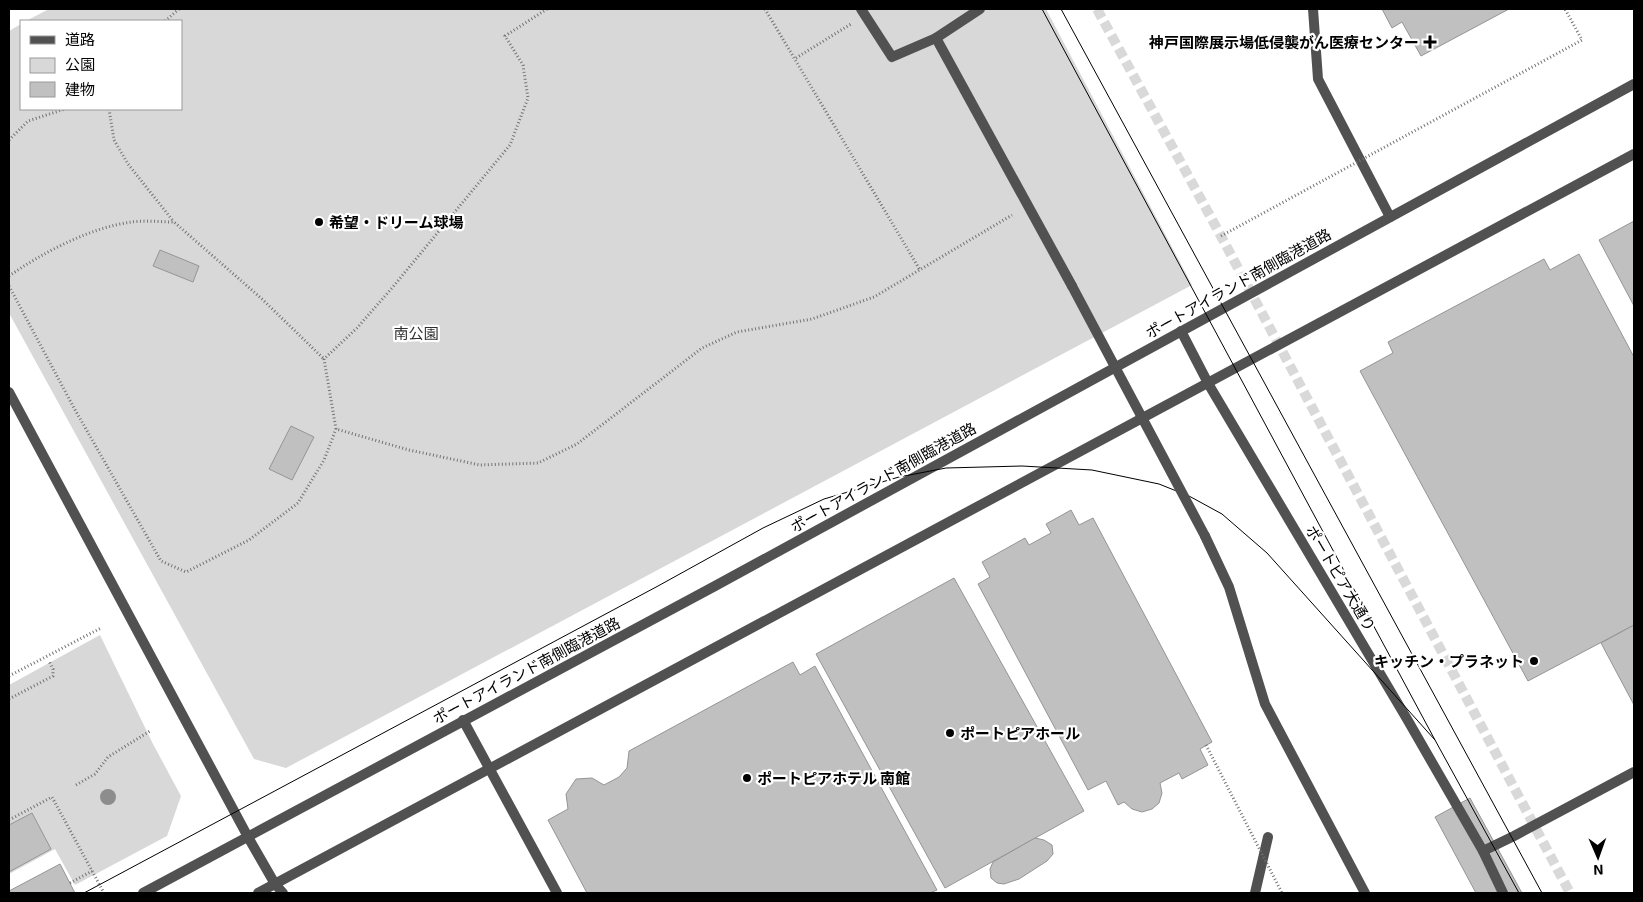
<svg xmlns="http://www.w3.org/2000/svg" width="1643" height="902" font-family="'Exo 2','Noto Sans JP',sans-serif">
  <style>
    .green { fill: #d8d8d8 }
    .building { fill: #c0c0c0; stroke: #959595 }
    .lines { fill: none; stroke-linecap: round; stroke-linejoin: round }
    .pedestrian-tunnel { stroke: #d9d9d9; stroke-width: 10; stroke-dasharray: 10 5; stroke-linecap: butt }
    .path { stroke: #737373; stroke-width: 3; stroke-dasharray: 1 2.5; stroke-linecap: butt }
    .service { stroke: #515151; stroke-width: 10 }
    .pedestrian { stroke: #515151; stroke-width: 10 }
    .tertiary { stroke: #515151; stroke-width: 10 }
    .tram { stroke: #000; stroke-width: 1 }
    .path-bridge { stroke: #737373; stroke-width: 3; stroke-dasharray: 1 2.5; stroke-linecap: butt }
    .pedestrian-bridge { stroke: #515151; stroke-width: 10 }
    .tree { fill: #8d8d8d }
    .poi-dot { fill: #000; stroke: #fff; stroke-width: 2 }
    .labels { text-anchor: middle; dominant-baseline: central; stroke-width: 4.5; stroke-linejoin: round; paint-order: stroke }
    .poi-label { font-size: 15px; font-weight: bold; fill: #000; stroke: #fff; text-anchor: start }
    .street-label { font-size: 15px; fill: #000; stroke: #fff }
    .park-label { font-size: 15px; fill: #2f2f2f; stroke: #fff }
  </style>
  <rect width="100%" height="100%" fill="#fff"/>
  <g class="green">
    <path d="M49,9H1046L1192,285L286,768L254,759L9,313V31L21,24V109H181V21H26Z"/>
    <path d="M100,635L153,744L181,796L167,836L75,885L55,849L9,874V685Z"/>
  </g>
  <g class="building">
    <path d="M1382,9H1509L1421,56L1402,22L1392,28Z"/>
    <path d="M1634,221V306L1599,240Z"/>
    <path d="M160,250L199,266L193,282L153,266Z"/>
    <path d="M1579,254L1634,357V625L1528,681L1360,371L1393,353L1388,342L1544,259L1550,270Z"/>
    <path d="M291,426L314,437L292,480L269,469Z"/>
    <path d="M1071,510L1079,525L1093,518L1212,742L1200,749L1208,765L1182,779L1179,773L1160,783L1162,793L1159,803L1152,809L1142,812L1132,809L1124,802L1118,805L1106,781L1088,790L978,584L990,577L982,562L1025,538L1029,545L1051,533L1046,524Z"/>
    <path d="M954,578L1084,811L945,888L816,654Z"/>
    <path d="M1634,625V705L1601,643Z"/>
    <path d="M793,662L800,675L815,666L937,890L930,893H587L548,820L568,809L566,794L576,779L592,778L604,785L619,777L627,768L629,751Z"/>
    <path d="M1470,798L1522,893H1476L1435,817Z"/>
    <path d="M32,813L51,849L9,872V825Z"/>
    <path d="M1035,838L1044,840L1052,845L1053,854L1047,861L1019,879L1004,884L997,883L991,878L990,869L993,862Z"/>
    <path d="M60,864L75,893H9V891Z"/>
  </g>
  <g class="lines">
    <path class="pedestrian-tunnel" d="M1097,9L1221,236L1570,893"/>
    <g class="path">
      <path d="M547,9L505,36L523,65L528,98L510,145L392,288L357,328L324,359L336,429L409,450L480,465L538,463L577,444L702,348L737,332L812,319L874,297L1012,215"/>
      <path d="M765,9L920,270"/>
      <path d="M165,21L179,9"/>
      <path d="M796,58L851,24"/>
      <path d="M109,109L114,140L128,164L174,222"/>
      <path d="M9,140L28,121L65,109"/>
      <path d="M9,276C42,253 91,227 132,222C145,220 160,222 174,222L262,299L324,359"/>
      <path d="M9,286L74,408L161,561L186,572L249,540L298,503L324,460L336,429"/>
      <path d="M9,676L101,628"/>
      <path d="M9,699L53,676V669L49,661"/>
      <path d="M76,785L95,774L108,757L150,731"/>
      <path d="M9,820L52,797L104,893"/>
      <path d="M70,883L92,871"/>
    </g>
    <g class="service">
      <path d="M1313,9L1318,79L1390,217"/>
      <path d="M463,720L557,893"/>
      <path d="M1255,893L1268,837"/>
    </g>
    <g class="pedestrian">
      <path d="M861,9L892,57L936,38L980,9"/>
      <path d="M936,38L1072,286"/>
      <path d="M1205,536L1229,587L1265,704L1365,893"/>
      <path d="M1483,851L1514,836L1634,772"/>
    </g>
    <g class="tertiary">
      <path d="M1181,331L1209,385L1407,719L1483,851L1503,893"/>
      <path d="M9,392L248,837L275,884L283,893"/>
      <path d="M143,893L715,586L1634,84"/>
      <path d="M258,893C717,647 1177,403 1634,154"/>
    </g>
    <g class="tram">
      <path d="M1042,9L1435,740L1519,893"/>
      <path d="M1061,9L1542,893"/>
      <path d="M84,893L658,586L763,528L824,499L899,477L946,468L1022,466L1092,470L1159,484L1189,496L1222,514L1267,553L1435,740"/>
    </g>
    <g class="path-bridge">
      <path d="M1221,236L1582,40L1565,9"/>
      <path d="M1206,745L1282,893"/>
    </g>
    <path class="pedestrian-bridge" d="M1072,286L1205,536"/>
  </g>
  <circle class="tree" cx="108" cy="797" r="8"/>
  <g class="poi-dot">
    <path d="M1427.5 34.5h5v5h5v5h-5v5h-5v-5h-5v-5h5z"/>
    <circle cx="319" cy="222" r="5"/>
    <circle cx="1534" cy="661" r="5"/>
    <circle cx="950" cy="733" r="5"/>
    <circle cx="747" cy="778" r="5"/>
  </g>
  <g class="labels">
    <g class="poi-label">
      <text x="1419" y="42" text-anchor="end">神戸国際展示場低侵襲がん医療センター</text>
      <text x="329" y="222">希望・ドリーム球場</text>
      <text x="1524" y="661" text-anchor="end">キッチン・プラネット</text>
      <text x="960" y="733">ポートピアホール</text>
      <text x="757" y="778">ポートピアホテル 南館</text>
    </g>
    <g class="street-label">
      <text transform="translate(1238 283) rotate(-29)">ポートアイランド南側臨港道路</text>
      <text transform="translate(883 477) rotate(-29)">ポートアイランド南側臨港道路</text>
      <text transform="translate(1341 578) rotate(59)">ポートピア大通り</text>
      <text transform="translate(526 670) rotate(-28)">ポートアイランド南側臨港道路</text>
    </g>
    <g class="park-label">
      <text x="416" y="333">南公園</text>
    </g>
  </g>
  <rect width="1643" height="902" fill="none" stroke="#000000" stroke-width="20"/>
  <rect x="20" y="20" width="162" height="90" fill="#ffffff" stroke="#999999"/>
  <rect x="30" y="36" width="25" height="8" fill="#515151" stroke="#999999"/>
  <text x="65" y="45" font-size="15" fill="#000000">道路</text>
  <rect x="30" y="58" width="25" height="15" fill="#d8d8d8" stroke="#999999"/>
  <text x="65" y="70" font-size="15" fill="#000000">公園</text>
  <rect x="30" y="82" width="25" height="15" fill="#c0c0c0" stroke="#999999"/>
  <text x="65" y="95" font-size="15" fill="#000000">建物</text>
  <g transform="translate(1598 857) rotate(178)" stroke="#ffffff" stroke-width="4" paint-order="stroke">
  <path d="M0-4L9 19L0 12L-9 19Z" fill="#000000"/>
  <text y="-8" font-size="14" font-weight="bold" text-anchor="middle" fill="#000000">N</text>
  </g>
</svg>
